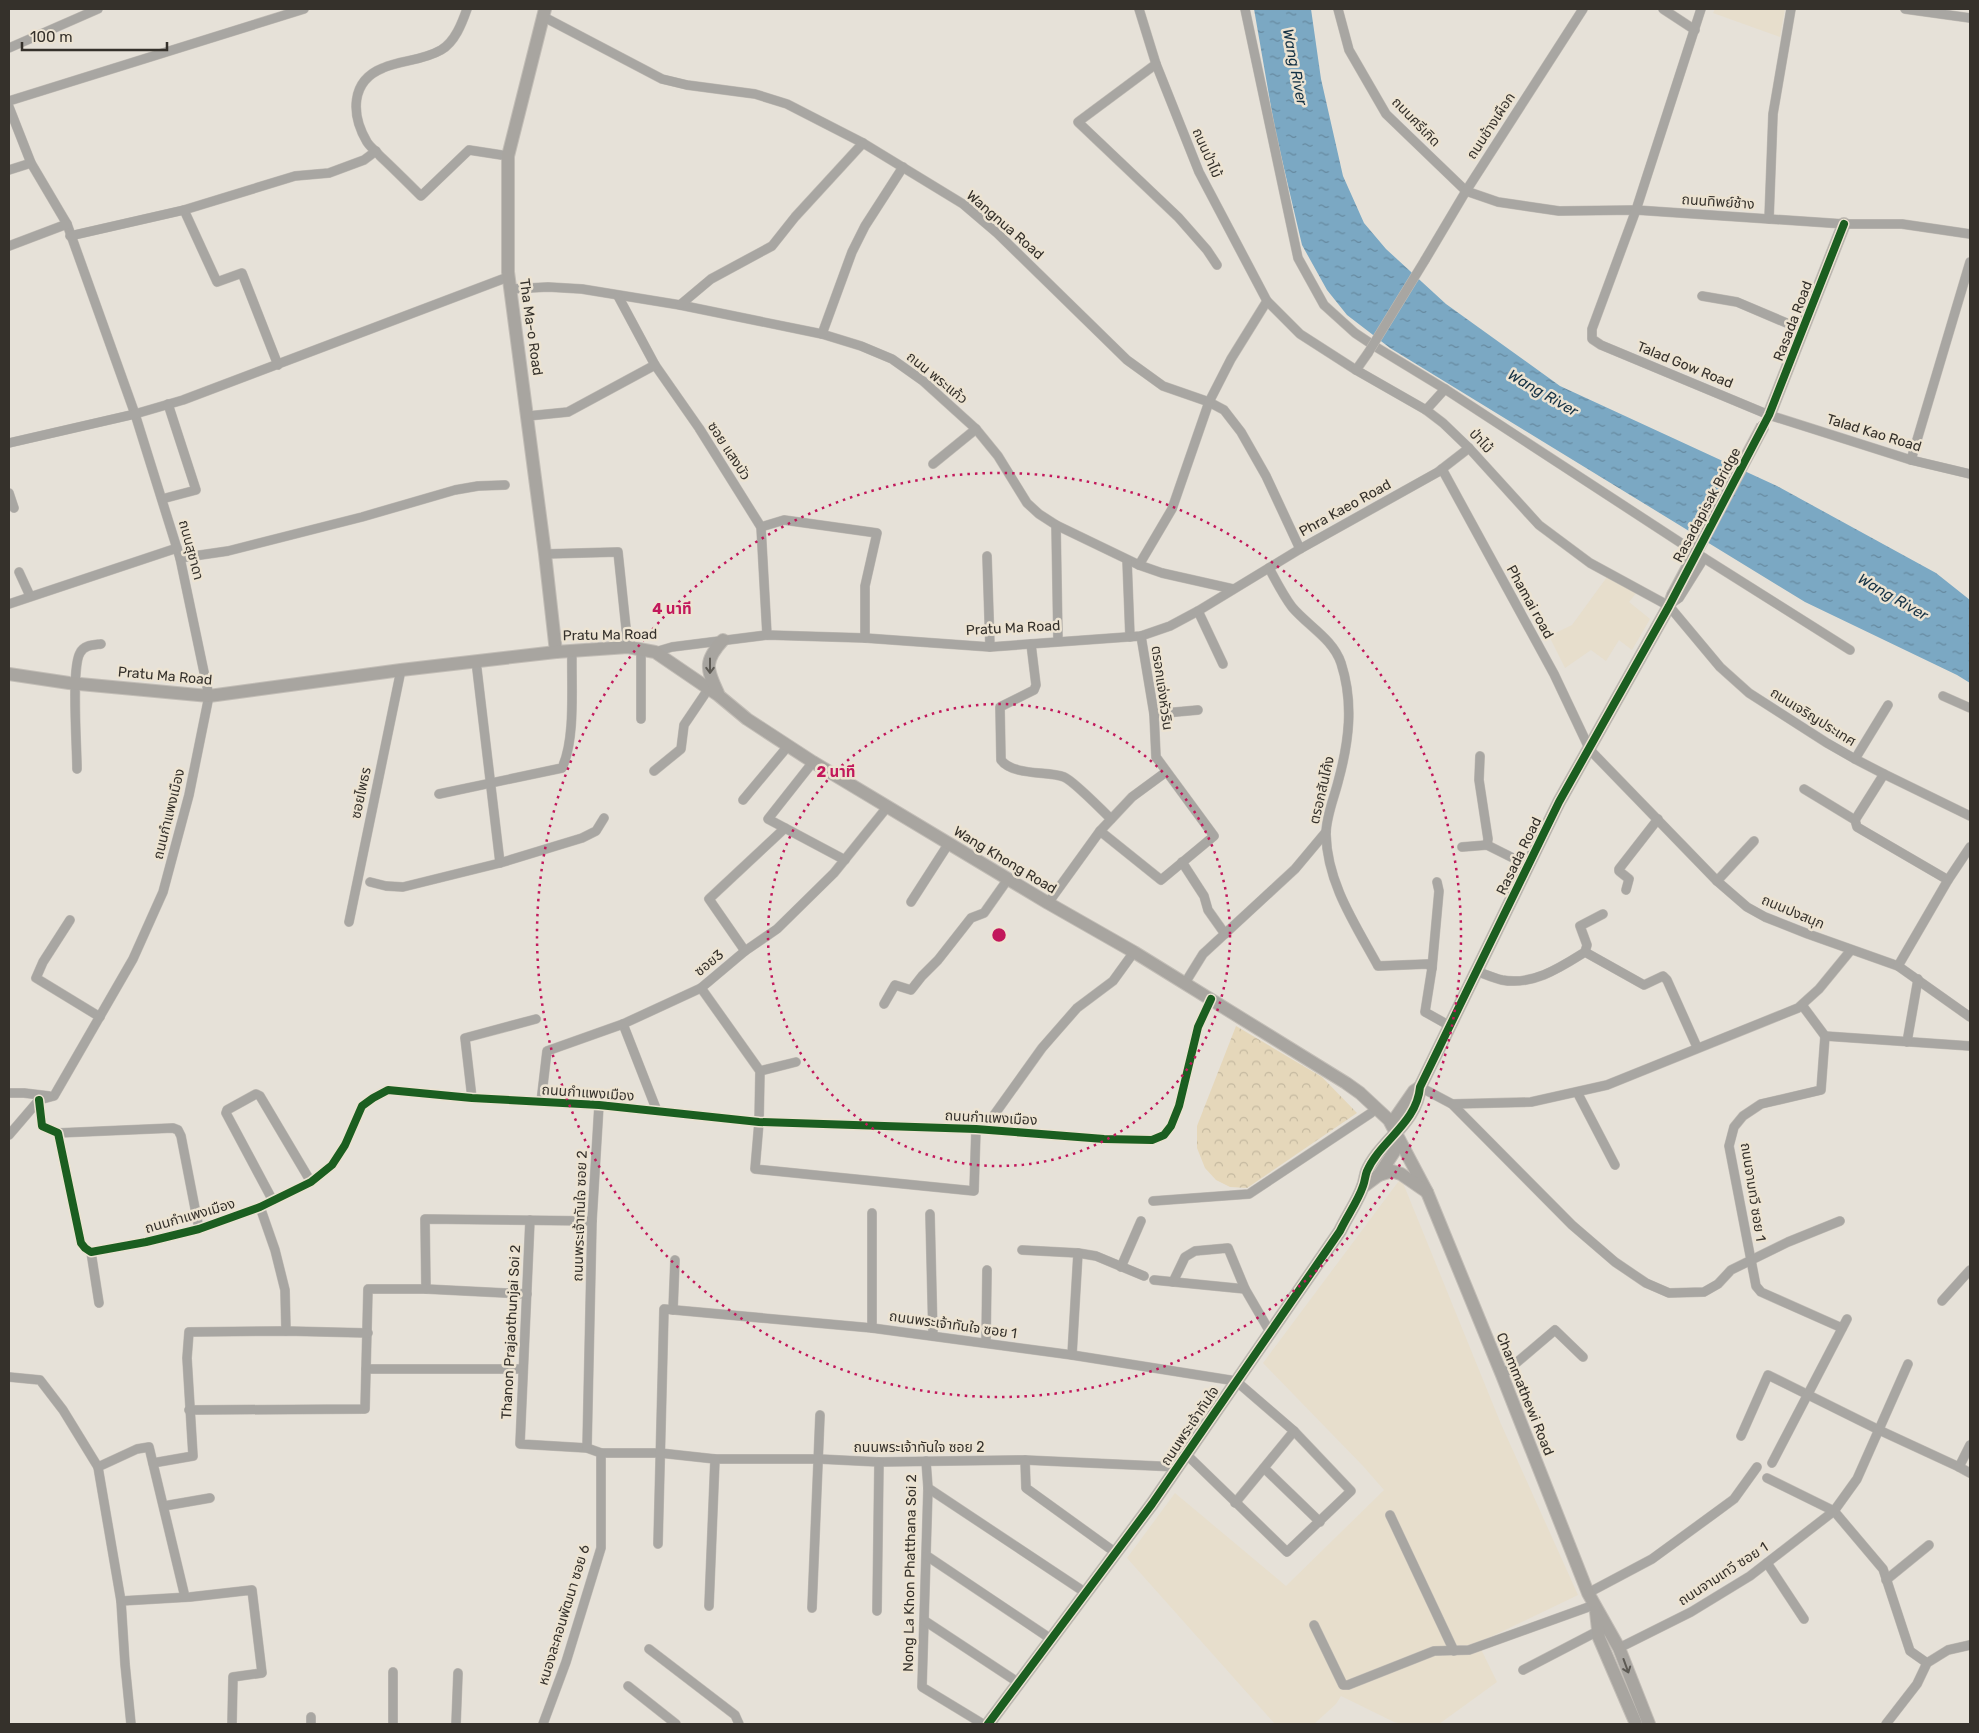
<svg xmlns="http://www.w3.org/2000/svg" width="1979" height="1733" font-family="Rubik,'Noto Sans Thai',sans-serif">
  <style>
    .built { fill: #e7decc }
    .park { fill: url(#park-crowns) }
    .water { fill: url(#water-ripples) }
    .lines { fill: none; stroke-linecap: round; stroke-linejoin: round }
    .street-casing { stroke: #c2bdb6; stroke-width: 10 }
    .secondary-casing { stroke: #c2bdb6; stroke-width: 14 }
    .street { stroke: #a8a6a2; stroke-width: 9 }
    .secondary { stroke: #a8a5a0; stroke-width: 12 }
    .street-bridge-casing { stroke: #c2bdb6; stroke-width: 10; stroke-linecap: butt }
    .secondary-bridge-casing { stroke: #c2bdb6; stroke-width: 14; stroke-linecap: butt }
    .street-bridge { stroke: #a8a6a2; stroke-width: 9 }
    .secondary-bridge { stroke: #a8a5a0; stroke-width: 12 }
    .cycleway-casing { stroke: #ece3d2; stroke-width: 11 }
    .cycleway { stroke: #1b5e20; stroke-width: 8 }
    .oneway { stroke: #5d5a54 }
    .ring { fill: none; stroke: #c2185b; stroke-width: 2.5; stroke-dasharray: 2.5 5 }
    .labels { text-anchor: middle; dominant-baseline: central; stroke-width: 5; stroke-linejoin: round; paint-order: stroke }
    .street-label { font-size: 14px; fill: #35312b; stroke: #ece3d2 }
    .water-label { font-size: 15px; font-style: italic; fill: #153245; stroke: #ece3d2 }
    .centre { fill: #c2185b; stroke: #ece3d2; stroke-width: 2.5 }
    .ring-label { font-size: 15px; text-anchor: middle; font-weight: bold; fill: #c2185b; stroke: #ece3d2; stroke-width: 5; stroke-linejoin: round; paint-order: stroke }
  </style>
  <defs>
    <pattern id="park-crowns" width="20" height="18" patternUnits="userSpaceOnUse" patternTransform="scale(1.25)"><rect width="20" height="18" fill="#e5d7ba"/><path d="M2 6a3 3 0 1 1 6 0M12 15a3 3 0 1 1 6 0" fill="none" stroke="#c5b9a0"/></pattern>
    <pattern id="water-ripples" width="26" height="14" patternUnits="userSpaceOnUse" patternTransform="scale(1.25)"><rect width="26" height="14" fill="#7ba8c3"/><path d="M2 4q2-2 4 0t4 0M15 11q2-2 4 0t4 0" fill="none" stroke="#66899f"/></pattern>
  </defs>
  <rect width="100%" height="100%" fill="#e6e1d8"/>
  <g class="built">
    <path d="M1715,9H1785L1780,37L1713,13Z"/>
    <path d="M1607,577L1637,592L1629,602L1650,619L1632,650L1619,640L1606,661L1591,650L1565,668L1549,636L1572,625Z"/>
    <path d="M1401,1178L1501,1424L1578,1595L1478,1643L1497,1682L1439,1724H1402L1394,1722L1341,1696L1336,1704L1314,1724H1275L1127,1558L1175,1493L1286,1586L1384,1490L1363,1466L1263,1363Z"/>
  </g>
  <path class="park" d="M1236,1026L1322,1077L1357,1113L1247,1188L1230,1187L1216,1180L1205,1168L1197,1148V1126Z"/>
  <path class="water" d="M1254,9H1311L1321,79L1343,176L1364,223L1386,249L1446,304L1560,386L1777,486L1936,573L1970,600V683L1957,675L1805,602L1390,348L1347,315L1327,290L1302,245L1275,130Z"/>
  <g class="lines">
    <g class="street-casing">
      <g id="street">
        <path d="M467,9C462,23 455,42 441,50C422,61 401,60 383,68C350,81 351,115 367,142C370,147 376,151 380,156C394,169 408,183 421,196L469,150L508,156"/>
        <path d="M1139,9L1156,64L1199,172L1267,301L1300,334L1356,370L1426,410L1443,423L1469,448L1539,525L1590,563L1669,606L1720,667L1749,693L1827,743L1855,759L1884,774L1970,816"/>
        <path d="M1245,9L1298,258L1324,305L1355,333L1376,347L1445,389L1704,558L1850,650"/>
        <path d="M1338,9L1349,50L1386,114L1466,191L1498,202L1559,211L1636,210L1844,224H1902L1970,234"/>
        <path d="M1663,9L1695,30"/>
        <path d="M1701,9L1636,210L1592,329V339L1601,345L1769,415L1911,460L1970,474"/>
        <path d="M1905,9L1970,18"/>
        <path d="M542,16L662,79L687,85L755,94L787,104L863,143L963,204L997,233L1127,360L1163,386L1209,402L1224,410L1241,432L1266,476L1300,549"/>
        <path d="M9,48L98,9"/>
        <path d="M1156,64L1078,122L1178,217L1207,250L1217,265"/>
        <path d="M9,101L304,9"/>
        <path d="M9,107L31,163L67,224L135,414L180,558L209,696L189,795L163,892L133,959L54,1096L39,1100"/>
        <path d="M9,170L31,163"/>
        <path d="M184,210L217,282L242,273L278,365"/>
        <path d="M1769,219L1773,114L1791,9"/>
        <path d="M70,236L184,210L295,176L329,173L364,160L376,151"/>
        <path d="M9,246L67,224"/>
        <path d="M1425,260L1466,191L1583,9"/>
        <path d="M510,289L548,287L582,289L680,305L822,334L861,346L892,359L923,381L976,429L998,456L1027,503L1039,514L1056,525L1139,565L1162,573L1233,589"/>
        <path d="M618,296L655,365L699,428L761,527L767,635"/>
        <path d="M1702,296L1737,302L1803,330"/>
        <path d="M680,305L711,279L772,246L795,217L863,143"/>
        <path d="M822,334L852,252L865,226L903,167"/>
        <path d="M1356,370L1368,353"/>
        <path d="M1426,410L1445,389"/>
        <path d="M528,416L568,412L655,365"/>
        <path d="M9,443L135,414L183,400L508,277"/>
        <path d="M1911,460L1970,262"/>
        <path d="M933,464L976,429"/>
        <path d="M1442,469L1554,674L1590,750L1717,881L1747,907L1765,917L1808,934L1898,966L1970,1017"/>
        <path d="M9,493L14,508"/>
        <path d="M162,499L196,490L168,404"/>
        <path d="M1056,525L1058,641"/>
        <path d="M761,527L784,520L877,533L865,586V638"/>
        <path d="M545,554L618,552L628,647"/>
        <path d="M987,556L990,647"/>
        <path d="M180,558L228,551L362,517L455,490L478,486L505,485"/>
        <path d="M1127,560L1130,637"/>
        <path d="M1139,565L1172,509L1209,402L1231,359L1267,301"/>
        <path d="M1269,568C1276,581 1283,595 1292,607C1308,626 1333,639 1341,663C1354,703 1349,742 1338,782C1334,798 1326,817 1326,834C1327,883 1355,924 1378,966L1428,964L1432,968L1425,1012L1450,1026"/>
        <path d="M19,572L30,596"/>
        <path d="M9,604L177,548"/>
        <path d="M1669,605L1679,598L1704,558"/>
        <path d="M1198,611L1223,664"/>
        <path d="M1031,644L1036,685L1034,690L1000,707L1001,760C1013,776 1048,771 1064,777C1072,780 1103,811 1111,819"/>
        <path d="M641,648V719"/>
        <path d="M655,652L672,647L767,635L865,638L990,647L1141,636L1170,626L1198,611L1300,549L1438,472L1469,448"/>
        <path d="M476,661L500,863"/>
        <path d="M1943,696L1970,708"/>
        <path d="M1154,714L1198,710"/>
        <path d="M1480,756L1479,780L1488,839L1487,845"/>
        <path d="M1855,759L1888,705"/>
        <path d="M813,762L768,819L845,860"/>
        <path d="M77,769C77,746 71,668 80,653C84,645 93,645 101,644"/>
        <path d="M654,771L681,749L684,725L709,688"/>
        <path d="M1804,789L1855,820L1857,827L1948,880"/>
        <path d="M439,794L562,768C576,738 571,684 572,651"/>
        <path d="M743,800L788,746"/>
        <path d="M1855,820L1884,774"/>
        <path d="M1100,831L1161,880L1214,836L1156,757L1154,714L1141,636"/>
        <path d="M1462,847L1487,845L1529,866"/>
        <path d="M1182,862L1204,896L1208,910L1225,934"/>
        <path d="M1717,881L1754,841"/>
        <path d="M370,882L386,886L403,887L500,863L582,838L596,831L604,818"/>
        <path d="M1626,890L1629,879L1619,871V869L1658,819"/>
        <path d="M911,902L949,843"/>
        <path d="M1048,903L1100,831L1132,797L1166,772"/>
        <path d="M70,920L43,962L36,978L100,1017"/>
        <path d="M349,922L401,670"/>
        <path d="M745,951L709,899L785,828"/>
        <path d="M1585,952L1587,945L1580,926L1603,914"/>
        <path d="M1898,966L1948,880L1970,847"/>
        <path d="M1432,968L1439,891L1437,882"/>
        <path d="M1476,971C1485,974 1493,978 1502,980C1533,986 1561,967 1585,952L1644,985L1663,976L1667,980L1697,1047"/>
        <path d="M1185,983L1203,954L1295,869L1326,832"/>
        <path d="M701,988L760,1071L759,1122L755,1169L974,1191L976,1129"/>
        <path d="M884,1004L895,985L911,990L922,976L938,960L971,918L984,913L1008,879"/>
        <path d="M1802,1005L1825,1036"/>
        <path d="M623,1024L657,1111"/>
        <path d="M1825,1036L1821,1090L1761,1104L1743,1116L1734,1127L1729,1146L1756,1286L1761,1292L1842,1328"/>
        <path d="M1825,1036L1970,1046"/>
        <path d="M1907,1042L1918,979"/>
        <path d="M760,1071L796,1062"/>
        <path d="M1420,1087L1452,1104L1572,1225L1615,1262L1646,1283L1669,1293L1704,1292L1718,1284L1731,1270L1788,1242L1840,1221"/>
        <path d="M1577,1092L1615,1165"/>
        <path d="M9,1093H24L49,1096"/>
        <path d="M472,1098L465,1038L536,1019"/>
        <path d="M39,1100L42,1126L58,1133L81,1243L85,1248L91,1252L146,1242L199,1229L260,1207L311,1182L332,1165L345,1145L362,1106L373,1098L388,1090L472,1098L599,1105L759,1122L976,1129L1104,1139L1152,1140L1164,1135L1171,1126L1179,1106L1198,1027L1211,999"/>
        <path d="M541,1102L547,1051L623,1024L701,988L745,951L777,929L834,873L888,806"/>
        <path d="M1452,1104L1531,1102L1607,1085L1798,1008L1819,989L1851,950"/>
        <path d="M984,1129L1042,1048L1077,1008L1113,981L1134,952"/>
        <path d="M58,1133L173,1128L178,1130L181,1136L199,1229"/>
        <path d="M9,1135L39,1100"/>
        <path d="M273,1201L226,1113L227,1110L256,1094L260,1096L311,1182"/>
        <path d="M1153,1201L1249,1194L1371,1113"/>
        <path d="M260,1207L275,1250L285,1290L286,1331"/>
        <path d="M930,1214L933,1336"/>
        <path d="M530,1220L520,1444L587,1448L601,1453H660L715,1459H819L879,1462L1025,1460L1178,1467"/>
        <path d="M1022,1250L1078,1253L1096,1256L1144,1276"/>
        <path d="M91,1252L99,1303"/>
        <path d="M1121,1267L1141,1221"/>
        <path d="M1154,1280L1245,1289"/>
        <path d="M1173,1282L1185,1257L1195,1251L1228,1248L1245,1289L1270,1332"/>
        <path d="M426,1289L425,1219L592,1221"/>
        <path d="M1942,1301L1970,1270"/>
        <path d="M673,1310L675,1260"/>
        <path d="M872,1328V1213"/>
        <path d="M986,1343L987,1270"/>
        <path d="M1072,1355L1078,1253"/>
        <path d="M366,1369H522"/>
        <path d="M1502,1375L1555,1330L1583,1357"/>
        <path d="M9,1377L40,1380L63,1410L98,1467L121,1601L190,1597L252,1590L262,1673L233,1677L232,1724"/>
        <path d="M189,1410L365,1409L368,1289H426L527,1294"/>
        <path d="M1741,1436L1768,1375L1879,1430L1959,1467L1970,1445"/>
        <path d="M587,1448L592,1221L599,1105"/>
        <path d="M1025,1460L1026,1488L1116,1553"/>
        <path d="M926,1461L928,1488L922,1687L983,1724"/>
        <path d="M153,1463L193,1456L187,1358L189,1332L286,1331L368,1333"/>
        <path d="M1772,1463L1847,1319"/>
        <path d="M98,1467L137,1449L149,1447L185,1597"/>
        <path d="M1959,1467L1970,1473"/>
        <path d="M1264,1468L1320,1522"/>
        <path d="M1767,1478L1834,1511L1883,1569L1910,1651L1927,1663"/>
        <path d="M928,1488L1086,1593"/>
        <path d="M1235,1503L1294,1431"/>
        <path d="M164,1506L210,1498"/>
        <path d="M1390,1515L1454,1651"/>
        <path d="M658,1544L664,1309L872,1328L1072,1355L1236,1381L1294,1431L1351,1491L1287,1552L1186,1454"/>
        <path d="M927,1556L1051,1639"/>
        <path d="M1767,1563L1804,1619"/>
        <path d="M1886,1580L1929,1545"/>
        <path d="M1588,1593L1652,1559L1715,1513L1734,1499L1757,1467"/>
        <path d="M121,1601L125,1664L131,1724"/>
        <path d="M709,1606L715,1459"/>
        <path d="M812,1608L820,1415"/>
        <path d="M877,1611L879,1462"/>
        <path d="M925,1621L1019,1683"/>
        <path d="M1314,1625L1343,1685H1348L1434,1651L1469,1650L1594,1605"/>
        <path d="M1619,1648L1691,1612L1750,1576L1834,1511L1857,1479L1908,1364"/>
        <path d="M649,1649L735,1715L739,1724"/>
        <path d="M1523,1670L1598,1631"/>
        <path d="M628,1686L676,1724"/>
        <path d="M311,1724V1717"/>
        <path d="M393,1724V1672"/>
        <path d="M456,1724L458,1673"/>
        <path d="M543,1724L566,1662L601,1548V1453"/>
        <path d="M1886,1724L1917,1684L1927,1663L1948,1650L1970,1645"/>
      </g>
    </g>
    <g class="secondary-casing">
      <g id="secondary">
        <path d="M545,9L508,156V272L545,554L556,652"/>
        <path d="M1769,415L1844,224"/>
        <path d="M9,674L69,683L209,696L401,670L556,652L628,647L655,652L718,695L747,719L813,762L1048,903L1134,952L1346,1083L1360,1093L1389,1120L1427,1192L1502,1375L1588,1593L1619,1648L1649,1724"/>
        <path d="M718,693C706,668 704,661 723,640"/>
        <path d="M1379,1175L1392,1171L1401,1174L1427,1192"/>
        <path d="M1363,1187L1379,1175L1394,1152L1397,1134L1396,1117L1414,1091L1420,1087"/>
        <path d="M1596,1612L1599,1638L1636,1724"/>
        <path d="M988,1724L1152,1504L1340,1231C1347,1216 1358,1201 1363,1186C1365,1181 1365,1176 1367,1171C1380,1141 1417,1123 1420,1087L1559,802L1669,606L1673,595"/>
      </g>
    </g>
    <use href="#street" class="street"/>
    <use href="#secondary" class="secondary"/>
    <g class="street-bridge-casing">
      <path id="street-bridge" d="M1368,353L1425,260"/>
    </g>
    <g class="secondary-bridge-casing">
      <path id="secondary-bridge" d="M1673,595L1763,426"/>
    </g>
    <use href="#street-bridge" class="street-bridge"/>
    <use href="#secondary-bridge" class="secondary-bridge"/>
    <g class="cycleway-casing">
      <g id="cycleway">
        <path d="M39,1100L42,1126L58,1133L81,1243L85,1248L91,1252L146,1242L199,1229L260,1207L311,1182L332,1165L345,1145L362,1106L373,1098L388,1090L472,1098L599,1105L759,1122L976,1129L1104,1139L1152,1140L1164,1135L1171,1126L1179,1106L1198,1027L1211,999"/>
        <path d="M988,1724L1152,1504L1340,1231C1347,1216 1358,1201 1363,1186C1365,1181 1365,1176 1367,1171C1380,1141 1417,1123 1420,1087L1559,802L1669,606L1769,415L1844,224"/>
      </g>
    </g>
    <use href="#cycleway" class="cycleway"/>
  </g>
  <defs><path id="oneway-shaft" d="M-6 0H5M1.5-3L5.5 0L1.5 3" fill="none" stroke-width="1.6" stroke-linecap="round" stroke-linejoin="round" transform="scale(1.25)"/></defs>
  <g class="oneway">
    <use href="#oneway-shaft" transform="translate(710 666) rotate(90)"/>
    <use href="#oneway-shaft" transform="translate(1626 1666) rotate(70)"/>
  </g>
  <g class="ring">
    <circle cx="999" cy="935" r="231"/>
    <circle cx="999" cy="935" r="462"/>
  </g>
  <g class="labels">
    <g class="street-label">
      <text transform="translate(1416 122) rotate(46)">ถนนศรีเกิด</text>
      <text transform="translate(1491 126) rotate(-57)">ถนนช้างเผือก</text>
      <text transform="translate(1207 153) rotate(66)">ถนนป่าไม้</text>
      <text transform="translate(1718 202) rotate(4)">ถนนทิพย์ช้าง</text>
      <text transform="translate(1005 225) rotate(41)">Wangnua Road</text>
      <text transform="translate(1793 321) rotate(-69)">Rasada Road</text>
      <text transform="translate(531 327) rotate(82)">Tha Ma-o Road</text>
      <text transform="translate(1685 365) rotate(22)">Talad Gow Road</text>
      <text transform="translate(937 378) rotate(39)">ถนน พระแก้ว</text>
      <text transform="translate(1874 433) rotate(17)">Talad Kao Road</text>
      <text transform="translate(1481 441) rotate(47)">ป่าไม้</text>
      <text transform="translate(729 451) rotate(57)">ซอย แสงบัว</text>
      <text transform="translate(1707 505) rotate(-62)">Rasadapisak Bridge</text>
      <text transform="translate(1345 508) rotate(-29)">Phra Kaeo Road</text>
      <text transform="translate(191 550) rotate(75)">ถนนสุชาดา</text>
      <text transform="translate(1530 602) rotate(61)">Phamai road</text>
      <text transform="translate(1013 628) rotate(-3)">Pratu Ma Road</text>
      <text transform="translate(610 635) rotate(-1)">Pratu Ma Road</text>
      <text transform="translate(165 676) rotate(5)">Pratu Ma Road</text>
      <text transform="translate(1162 688) rotate(82)">ตรอกแจ่งหัวริน</text>
      <text transform="translate(1813 717) rotate(32)">ถนนเจริญประเทศ</text>
      <text transform="translate(1322 790) rotate(-77)">ตรอกสันโค้ง</text>
      <text transform="translate(361 793) rotate(-78)">ซอยไพธร</text>
      <text transform="translate(169 814) rotate(-76)">ถนนกำแพงเมือง</text>
      <text transform="translate(1519 856) rotate(-64)">Rasada Road</text>
      <text transform="translate(1005 860) rotate(31)">Wang Khong Road</text>
      <text transform="translate(1793 912) rotate(23)">ถนนปงสนุก</text>
      <text transform="translate(709 963) rotate(-39)">ซอย3</text>
      <text transform="translate(588 1093) rotate(4)">ถนนกำแพงเมือง</text>
      <text transform="translate(991 1118) rotate(3)">ถนนกำแพงเมือง</text>
      <text transform="translate(1753 1192) rotate(81)">ถนนจามทวี ซอย 1</text>
      <text transform="translate(190 1216) rotate(-16)">ถนนกำแพงเมือง</text>
      <text transform="translate(580 1216) rotate(-88)">ถนนพระเจ้าทันใจ ซอย 2</text>
      <text transform="translate(953 1325) rotate(8)">ถนนพระเจ้าทันใจ ซอย 1</text>
      <text transform="translate(511 1332) rotate(-87)">Thanon Prajaothunjai Soi 2</text>
      <text transform="translate(1525 1394) rotate(68)">Chammathewi Road</text>
      <text transform="translate(1190 1426) rotate(-56)">ถนนพระเจ้าทันใจ</text>
      <text x="919" y="1447">ถนนพระเจ้าทันใจ ซอย 2</text>
      <text transform="translate(910 1573) rotate(-89)">Nong La Khon Phatthana Soi 2</text>
      <text transform="translate(1723 1574) rotate(-33)">ถนนจามเทวี ซอย 1</text>
      <text transform="translate(564 1615) rotate(-73)">หนองละคอนพัฒนา ซอย 6</text>
    </g>
    <g class="water-label">
      <text transform="translate(1295 67) rotate(79)">Wang River</text>
      <text transform="translate(1543 393) rotate(30)">Wang River</text>
      <text transform="translate(1893 597) rotate(30)">Wang River</text>
    </g>
  </g>
  <circle cx="999" cy="935" r="8" class="centre"/>
  <g class="ring-label">
    <text x="672" y="614">4 นาที</text>
    <text x="836" y="777">2 นาที</text>
  </g>
  <rect width="1979" height="1733" fill="none" stroke="#35312b" stroke-width="20"/>
  <path d="M22 42v8h145v-8" fill="none" stroke="#35312b" stroke-width="2.5"/>
  <text x="30" y="42" font-size="15" fill="#35312b" stroke="#ece3d2" stroke-width="4" paint-order="stroke">100 m</text>
</svg>
